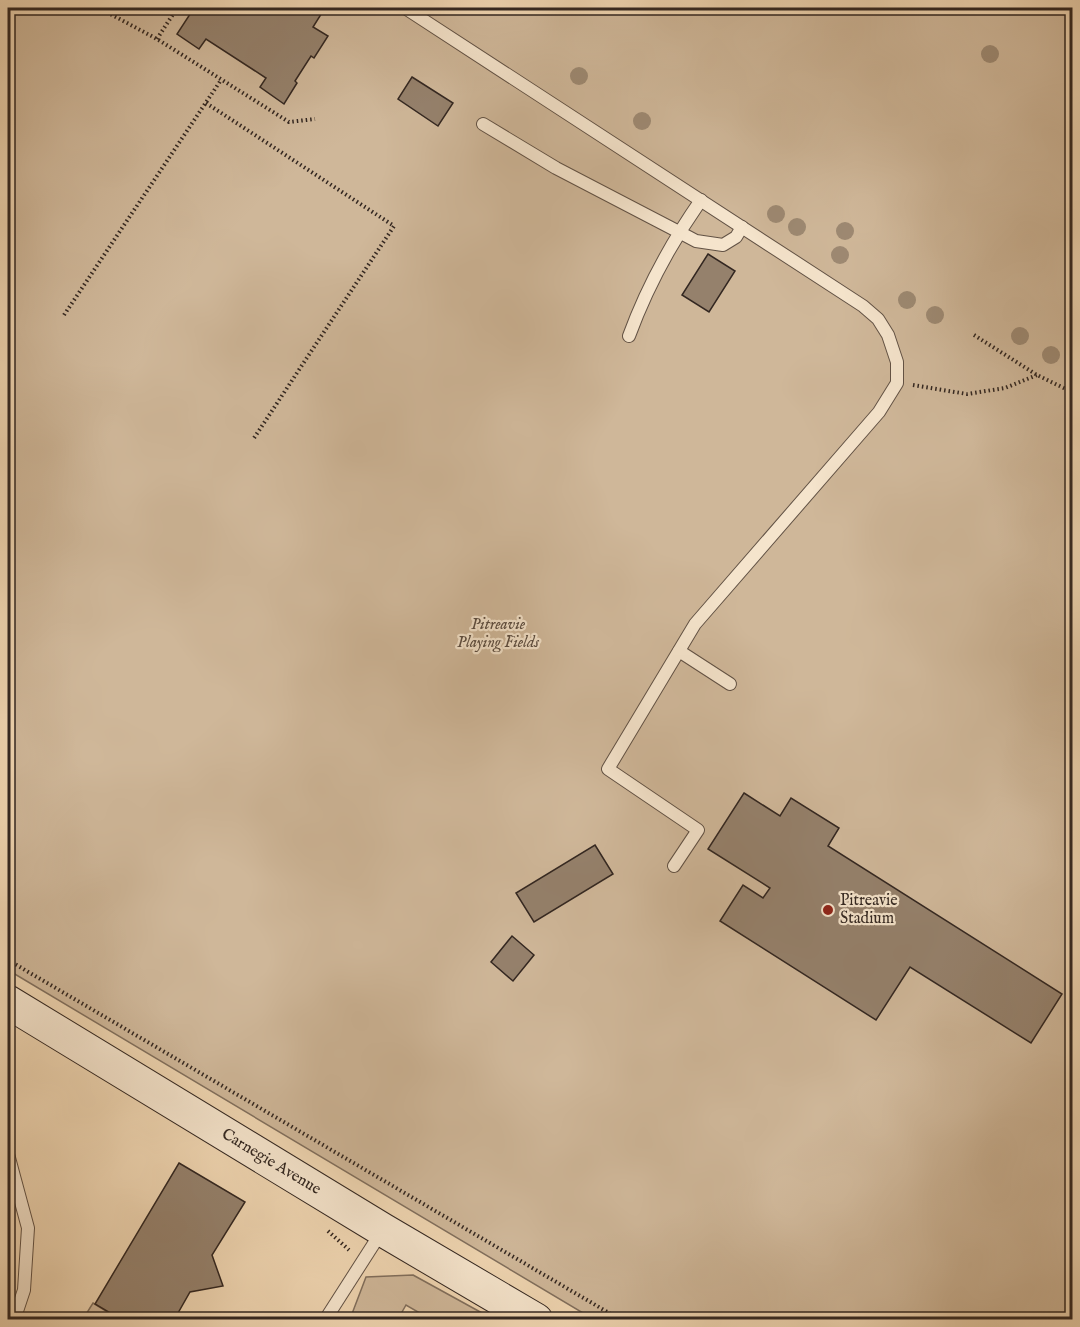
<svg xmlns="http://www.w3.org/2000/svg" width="1080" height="1327" font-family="'IM FELL English',serif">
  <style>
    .green { fill: #cfb799; stroke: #816f5d; stroke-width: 1.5 }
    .building { fill: #95816c; stroke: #332721; stroke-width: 1.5 }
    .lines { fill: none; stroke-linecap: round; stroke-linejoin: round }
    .lane-casing { stroke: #625245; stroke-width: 14 }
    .secondary-casing { stroke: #332721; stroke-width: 35 }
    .path { stroke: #332721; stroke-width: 4; stroke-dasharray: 1.5 3; stroke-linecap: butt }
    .lane { stroke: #f5e4cc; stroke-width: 12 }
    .secondary { stroke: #f5e4cc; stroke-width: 33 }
    .tree { fill: #9d8972 }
    .poi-dot { fill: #8f2418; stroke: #f5e4cc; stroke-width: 2 }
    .labels { text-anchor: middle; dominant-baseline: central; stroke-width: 4.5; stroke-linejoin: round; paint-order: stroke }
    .park-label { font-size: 16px; font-style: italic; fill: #5a4b3f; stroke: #f5e4cc }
    .poi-label { font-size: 16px; fill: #332721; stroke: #f5e4cc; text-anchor: start }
    .street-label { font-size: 16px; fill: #332721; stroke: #f5e4cc }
  </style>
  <rect width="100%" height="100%" fill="#efd5b1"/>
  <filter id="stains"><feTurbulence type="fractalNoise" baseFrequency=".00333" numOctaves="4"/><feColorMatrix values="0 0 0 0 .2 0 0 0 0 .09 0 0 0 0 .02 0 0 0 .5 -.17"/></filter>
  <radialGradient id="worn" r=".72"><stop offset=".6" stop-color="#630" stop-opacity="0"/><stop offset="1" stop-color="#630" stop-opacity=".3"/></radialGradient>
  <g class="green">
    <path d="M8,8H1072V1319H593L8,970Z"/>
    <path d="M413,1275L493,1319H430L406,1305L398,1319H350L366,1277Z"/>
    <path d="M93,1303L119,1319H83Z"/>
  </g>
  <g class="building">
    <path d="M194,8H325L313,27L328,36L314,58L311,56L295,81L297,83L284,104L260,87L266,78L206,39L199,49L177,34Z"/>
    <path d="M412,77L453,103L438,126L398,99Z"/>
    <path d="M708,254L735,271L709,312L682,295Z"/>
    <path d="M744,793L780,816L791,798L839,828L828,846L1062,994L1031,1043L910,967L876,1020L720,921L743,885L763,898L770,888L708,849Z"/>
    <path d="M595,845L613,874L534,922L516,893Z"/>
    <path d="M512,936L534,955L513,981L491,962Z"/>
    <path d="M179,1163L245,1202L212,1255L223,1286L190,1292L174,1320H122L95,1304Z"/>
  </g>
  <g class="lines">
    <g class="lane-casing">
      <g id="lane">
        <path d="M405,8L863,306L878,319L888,335L897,362V383L879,412L695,624L608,769L698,830L674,866"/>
        <path d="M483,124L556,168L679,232L696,241L723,245L736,237L742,227"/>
        <path d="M629,336C647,287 671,243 701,200"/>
        <path d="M679,651L730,684"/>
        <path d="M8,1154L28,1228L24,1290L14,1320"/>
        <path d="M325,1320L382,1231"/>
      </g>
    </g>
    <g class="secondary-casing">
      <path id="secondary" d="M8,1002L383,1230L536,1320"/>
    </g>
    <g class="path">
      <path d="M99,8L157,39L289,122L315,119"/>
      <path d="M157,39L177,8"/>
      <path d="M206,103L394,226L254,438"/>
      <path d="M64,315L221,80"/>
      <path d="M974,335L1037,375L1072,392"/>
      <path d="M913,385L967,394L1005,388L1037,375"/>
      <path d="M8,960L621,1320"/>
      <path d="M328,1231L349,1250"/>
    </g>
    <use href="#lane" class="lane"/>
    <use href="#secondary" class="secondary"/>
  </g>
  <g class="tree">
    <circle cx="990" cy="54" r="9"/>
    <circle cx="579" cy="76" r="9"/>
    <circle cx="642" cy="121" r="9"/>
    <circle cx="776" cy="214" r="9"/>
    <circle cx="797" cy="227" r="9"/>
    <circle cx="845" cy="231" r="9"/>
    <circle cx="840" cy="255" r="9"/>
    <circle cx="907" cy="300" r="9"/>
    <circle cx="935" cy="315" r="9"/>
    <circle cx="1020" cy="336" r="9"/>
    <circle cx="1051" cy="355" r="9"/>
  </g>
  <circle class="poi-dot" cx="828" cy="910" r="6"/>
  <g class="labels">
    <g class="park-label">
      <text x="498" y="625">Pitreavie<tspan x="498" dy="18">Playing Fields</tspan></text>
    </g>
    <g class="poi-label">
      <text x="840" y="901">Pitreavie<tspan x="840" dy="18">Stadium</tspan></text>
    </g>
    <g class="street-label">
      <text transform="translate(271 1162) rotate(31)">Carnegie Avenue</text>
    </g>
  </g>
  <rect width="1080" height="1327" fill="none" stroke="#efd5b1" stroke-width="30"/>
  <rect x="9" y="9" width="1062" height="1309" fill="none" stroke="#332721" stroke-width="3"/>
  <rect x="15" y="15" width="1050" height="1297" fill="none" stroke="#332721" stroke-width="1.5"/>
  <rect width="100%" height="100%" filter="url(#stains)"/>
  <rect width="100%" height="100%" fill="url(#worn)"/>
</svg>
